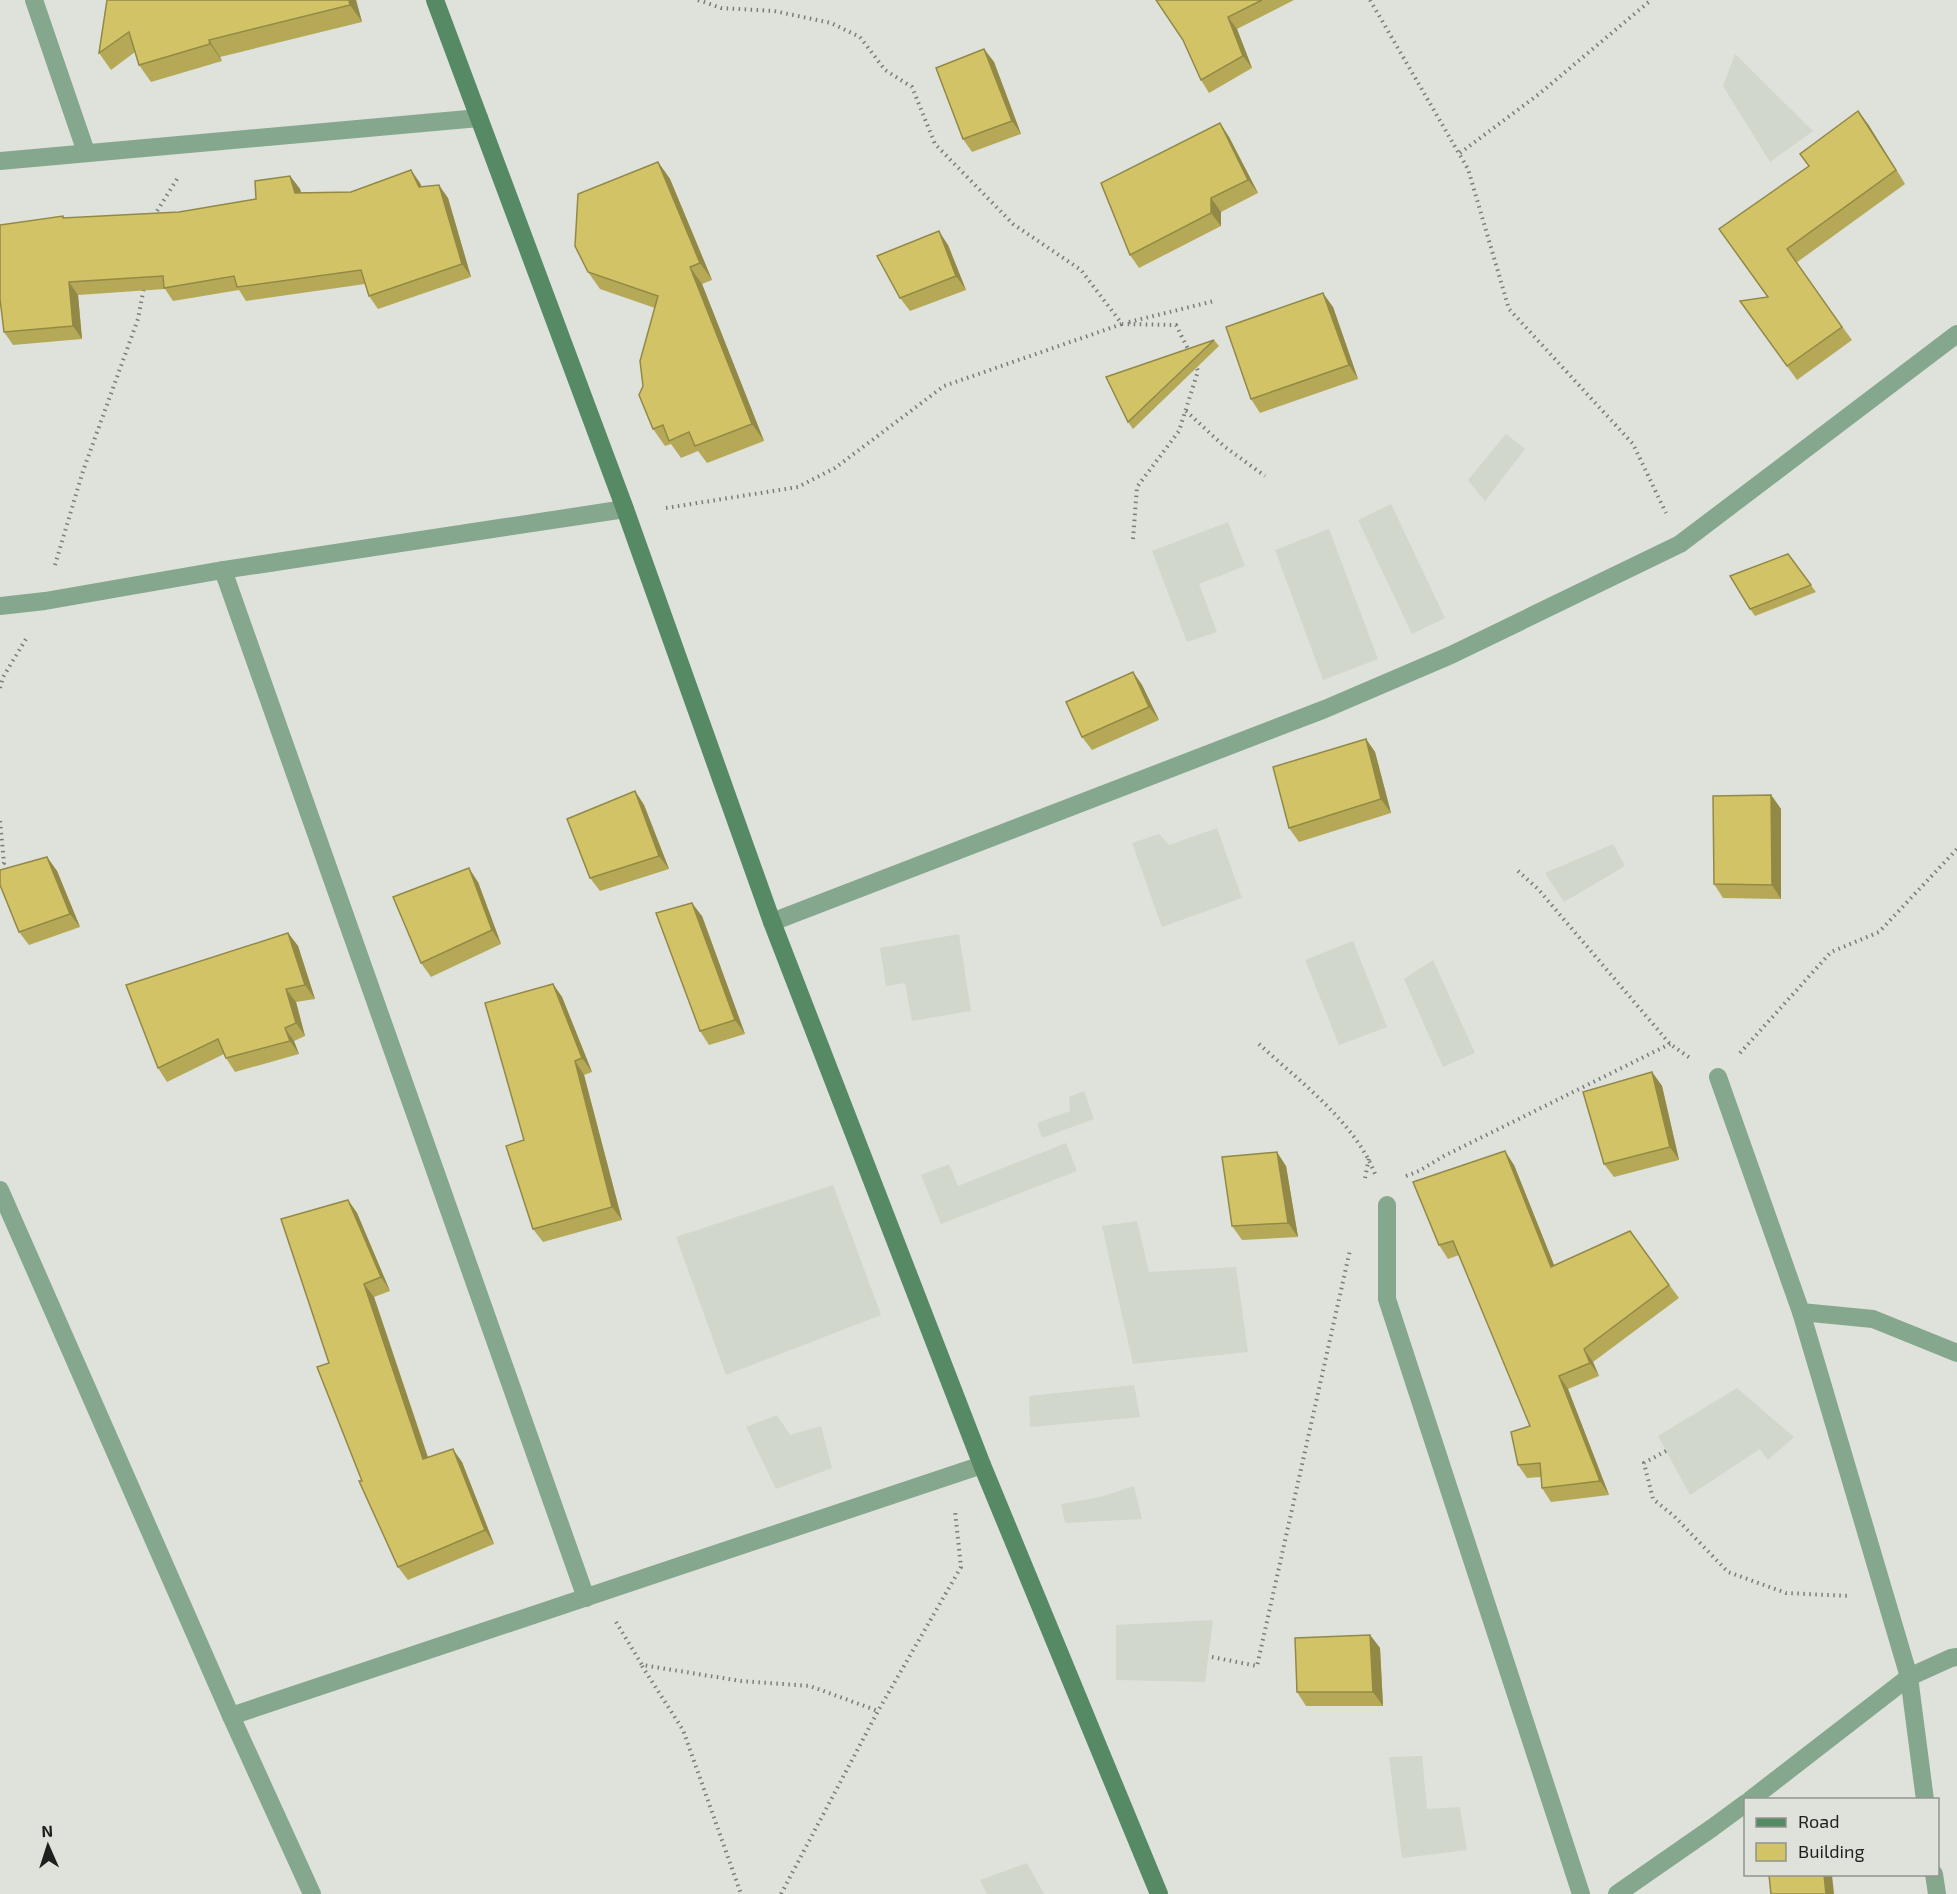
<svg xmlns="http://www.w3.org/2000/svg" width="1957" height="1894" font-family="'Exo 2',sans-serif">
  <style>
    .built { fill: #d1d7ca }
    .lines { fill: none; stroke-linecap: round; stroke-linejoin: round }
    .path { stroke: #7a7c77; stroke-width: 4; stroke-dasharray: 1.5 4.5; stroke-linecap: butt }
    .street { stroke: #85a78d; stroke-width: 18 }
    .secondary { stroke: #568a65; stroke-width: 18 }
    .wall { fill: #b5a958 }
    .shaded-wall { fill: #938947 }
    .building { fill: #d2c466; stroke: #938947; stroke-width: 1.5 }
  </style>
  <rect width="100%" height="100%" fill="#dfe2db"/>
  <g class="built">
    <path d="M1735,54L1813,131L1770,162L1723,86Z"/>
    <path d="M1506,434L1525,449L1485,501L1468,480Z"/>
    <path d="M1391,504L1445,618L1412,634L1358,520Z"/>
    <path d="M1228,522L1245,566L1199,584L1217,632L1187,642L1152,551Z"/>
    <path d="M1329,529L1378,659L1323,680L1275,550Z"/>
    <path d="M1217,828L1242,898L1162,927L1132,843L1159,834L1169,845Z"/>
    <path d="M1613,844L1625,866L1564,902L1545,873Z"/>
    <path d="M959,934L971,1011L912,1021L905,983L886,986L880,948Z"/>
    <path d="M1353,941L1387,1027L1339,1045L1305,960Z"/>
    <path d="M1433,960L1475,1053L1443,1067L1404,979Z"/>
    <path d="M1084,1091L1094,1119L1042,1138L1037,1123L1070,1111L1069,1097Z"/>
    <path d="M1066,1143L1077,1171L941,1224L921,1175L949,1164L958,1186Z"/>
    <path d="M833,1185L881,1315L726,1375L676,1237Z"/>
    <path d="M1137,1221L1149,1272L1236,1267L1248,1352L1133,1364L1102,1226Z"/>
    <path d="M1134,1385L1140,1417L1030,1427L1029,1396Z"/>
    <path d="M1737,1388L1794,1437L1768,1460L1760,1449L1690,1495L1658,1436Z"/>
    <path d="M777,1415L790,1435L821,1426L832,1468L776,1489L746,1427Z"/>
    <path d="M1134,1486L1142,1519L1065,1523L1061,1504L1100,1497Z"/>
    <path d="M1213,1620L1205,1682L1116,1680V1625Z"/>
    <path d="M1422,1756L1427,1809L1460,1807L1467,1850L1402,1858L1389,1757Z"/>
    <path d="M1027,1863L1044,1894H987L980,1880Z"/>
  </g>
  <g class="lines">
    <g class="path">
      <path d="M698,0L721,8L774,11L831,23L860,37L885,70L912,87L935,144L1013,224L1081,270L1122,324L1176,325L1189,351"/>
      <path d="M1370,0L1468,169L1509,309L1633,444L1666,513"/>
      <path d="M1460,153L1539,94L1651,0"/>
      <path d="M154,216L177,179"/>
      <path d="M1129,322L1214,301"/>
      <path d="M1186,411L1225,447L1265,476"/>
      <path d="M666,508L798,487L835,468L944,386L1122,324"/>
      <path d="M1133,539L1137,487L1179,431L1198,371L1195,363"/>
      <path d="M55,565L83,471L138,319L144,287"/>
      <path d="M0,688L3,677L26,639"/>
      <path d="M0,821L4,863L0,867"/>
      <path d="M1518,871L1538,889L1670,1044L1690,1058"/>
      <path d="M1259,1044C1299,1081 1355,1122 1375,1174"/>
      <path d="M1740,1053L1831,952L1879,932L1957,849"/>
      <path d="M1406,1176L1419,1171L1444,1156L1670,1044"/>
      <path d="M1365,1178L1369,1158"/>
      <path d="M1666,1451L1644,1463L1653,1499L1674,1516L1728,1572L1786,1593L1850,1596"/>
      <path d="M616,1622L642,1665L741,1681L810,1686L878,1711"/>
      <path d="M1212,1657L1257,1666L1350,1250"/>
      <path d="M642,1666L683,1730L741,1894"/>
      <path d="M781,1894L878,1711L961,1567L955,1511"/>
    </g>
    <g class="street">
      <path d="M34,0L86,152"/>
      <path d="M0,161L479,118"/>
      <path d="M223,570L586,1598"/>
      <path d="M0,606L45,601L223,570L625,509"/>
      <path d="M772,922L1325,709L1451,655L1680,544L1957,334"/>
      <path d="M1718,1077L1801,1312L1909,1677L1925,1800"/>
      <path d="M0,1190L231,1716L312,1894"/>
      <path d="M1387,1205V1299L1581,1894"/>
      <path d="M1801,1312L1873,1319L1957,1353"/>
      <path d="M231,1716L982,1465"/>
      <path d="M1750,1800L1909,1677L1951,1658L1957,1657"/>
      <path d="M1934,1874L1937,1894"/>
      <path d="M1617,1894L1712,1828L1746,1803"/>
    </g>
    <path class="secondary" d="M435,0L625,509L772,922L982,1465L1159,1894"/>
  </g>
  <g class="wall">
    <path d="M107,0H356L362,22L220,57L222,61L151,82L139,65L135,52L111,70L99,53Z"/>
    <path d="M1156,0H1294L1237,29L1252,68L1209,93L1201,80L1183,40Z"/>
    <path d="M984,49L994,62L1021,134L972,152L963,139Z"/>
    <path d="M1220,123L1229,137L1258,193L1221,212V226L1139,268L1130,255Z"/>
    <path d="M1868,124L1905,184L1796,263L1852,340L1797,380L1740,301L1768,297L1809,166L1800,154Z"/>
    <path d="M658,162L670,179L712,280L702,284L764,441L707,463L698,451L681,458L671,444L665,446L653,429L643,386L655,308L600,289L588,272Z"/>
    <path d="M411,170L422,187L448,198L471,277L378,309L369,296L365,284L246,301L239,290L173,301L165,289L78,295L82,339L13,345L4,332L65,218L179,212L256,199L290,176L300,189L301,193L351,192Z"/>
    <path d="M948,245L966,290L910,311L900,298Z"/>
    <path d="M1333,307L1358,379L1260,413L1251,399Z"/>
    <path d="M1214,340L1219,346L1133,429L1128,422Z"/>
    <path d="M1788,554L1816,592L1755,616L1750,609Z"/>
    <path d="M1133,672L1142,685L1159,720L1092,750L1082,737Z"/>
    <path d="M1366,739L1375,752L1391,813L1299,842L1289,828Z"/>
    <path d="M635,791L644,805L669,869L600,891L590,878Z"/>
    <path d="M1771,795L1781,809V899L1723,898L1714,884Z"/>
    <path d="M47,857L57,871L80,927L29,945L19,932Z"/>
    <path d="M478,882L501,944L431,977L421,963Z"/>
    <path d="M702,916L745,1034L709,1045L700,1031Z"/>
    <path d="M288,933L298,946L315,999L296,1002L305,1036L294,1041L299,1054L235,1072L226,1058L224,1054L167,1082L158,1068Z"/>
    <path d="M553,984L562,997L592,1072L584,1075L622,1220L543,1242L533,1229L524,1140Z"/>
    <path d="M1652,1072L1662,1086L1679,1160L1614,1177L1604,1164Z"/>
    <path d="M1514,1165L1554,1265L1630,1231L1679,1298L1593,1362L1599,1376L1568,1389L1609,1495L1551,1502L1542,1488L1541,1477L1527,1478L1518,1465L1530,1426L1459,1255L1448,1259L1439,1245Z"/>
    <path d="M1286,1166L1298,1237L1242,1240L1232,1226Z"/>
    <path d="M348,1200L357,1213L390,1291L374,1297L428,1457L462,1462L494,1544L408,1580L398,1567L362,1481L329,1363Z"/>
    <path d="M1370,1635L1380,1648L1383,1706H1306L1297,1692Z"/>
  </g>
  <g class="shaded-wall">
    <path d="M349,0H356L362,22L350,5Z"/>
    <path d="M1228,17L1237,29L1252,68L1243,56Z"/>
    <path d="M209,40L220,57L222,61L210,44Z"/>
    <path d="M984,49L994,62L1021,134L1012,121Z"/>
    <path d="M1858,111L1868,124L1905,184L1896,170Z"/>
    <path d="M1220,123L1229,137L1258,193L1248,180Z"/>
    <path d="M658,162L670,179L712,280L700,263Z"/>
    <path d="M411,170L420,183L428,201L419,187Z"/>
    <path d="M290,176L300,189L305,206L295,193Z"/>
    <path d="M439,185L448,198L471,277L462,264Z"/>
    <path d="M1211,198L1221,212V226L1211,213Z"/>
    <path d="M939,231L948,245L966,290L956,276Z"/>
    <path d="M690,267L702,284L764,441L752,424Z"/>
    <path d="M69,282L78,295L82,339L73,326Z"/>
    <path d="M1323,293L1333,307L1358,379L1349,365Z"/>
    <path d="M1133,672L1142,685L1159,720L1149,707Z"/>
    <path d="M1366,739L1375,752L1391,813L1381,799Z"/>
    <path d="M635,791L644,805L669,869L659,856Z"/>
    <path d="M1771,795L1781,809V899L1772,885Z"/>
    <path d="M47,857L57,871L80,927L70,914Z"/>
    <path d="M469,868L478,882L501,944L492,930Z"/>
    <path d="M692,903L702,916L745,1034L735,1020Z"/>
    <path d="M288,933L298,946L315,999L305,985Z"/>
    <path d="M553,984L562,997L592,1072L582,1058Z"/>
    <path d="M286,989L296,1002L305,1036L296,1023Z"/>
    <path d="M285,1028L294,1041L299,1054L290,1041Z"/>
    <path d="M575,1061L584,1075L622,1220L612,1207Z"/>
    <path d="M1652,1072L1662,1086L1679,1160L1670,1147Z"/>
    <path d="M1505,1151L1514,1165L1560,1280L1551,1267Z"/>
    <path d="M1277,1152L1286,1166L1298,1237L1288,1223Z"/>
    <path d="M348,1200L357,1213L390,1291L381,1277Z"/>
    <path d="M364,1284L374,1297L433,1473L423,1459Z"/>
    <path d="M1584,1349L1593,1362L1599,1376L1590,1363Z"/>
    <path d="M1559,1376L1568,1389L1609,1495L1600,1481Z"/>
    <path d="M453,1449L462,1462L494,1544L485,1530Z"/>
    <path d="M1370,1635L1380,1648L1383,1706L1373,1692Z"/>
    <path d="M1824,1875H1832L1834,1894H1826Z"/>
  </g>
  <g class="building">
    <path d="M107,0H349L350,5L209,40L210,44L139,65L129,32L99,53Z"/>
    <path d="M1156,0H1262L1228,17L1243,56L1201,80L1183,40Z"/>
    <path d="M984,49L1012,121L963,139L936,68Z"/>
    <path d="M1858,111L1896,170L1787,249L1842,327L1787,366L1740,301L1768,297L1719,229L1809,166L1800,154Z"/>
    <path d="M1220,123L1248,180L1211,198V213L1130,255L1101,183Z"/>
    <path d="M658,162L700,263L690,267L752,424L695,446L689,432L669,441L663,425L653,429L639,395L643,386L640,361L658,296L588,272L575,246L578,194Z"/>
    <path d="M411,170L419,187L439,185L462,264L369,296L361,270L237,287L234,276L164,288L163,276L69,282L73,326L4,332L0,299V225L63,216V218L179,212L256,199L255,181L290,176L295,193L351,192Z"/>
    <path d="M939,231L956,276L900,298L877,256Z"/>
    <path d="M1323,293L1349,365L1251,399L1226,327Z"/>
    <path d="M1214,340L1128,422L1106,377Z"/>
    <path d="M1788,554L1811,585L1750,609L1730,576Z"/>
    <path d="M1133,672L1149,707L1082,737L1066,702Z"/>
    <path d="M1366,739L1381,799L1289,828L1273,767Z"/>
    <path d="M635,791L659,856L590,878L567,819Z"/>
    <path d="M1771,795L1772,885L1714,884L1713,796Z"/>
    <path d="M47,857L70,914L19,932L0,885V870Z"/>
    <path d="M469,868L492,930L421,963L393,897Z"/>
    <path d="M692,903L735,1020L700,1031L656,913Z"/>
    <path d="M288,933L305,985L286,989L296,1023L285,1028L290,1041L226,1058L218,1039L158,1068L126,985Z"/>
    <path d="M553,984L582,1058L575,1061L612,1207L533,1229L506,1146L524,1140L485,1003Z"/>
    <path d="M1652,1072L1670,1147L1604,1164L1583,1092Z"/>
    <path d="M1505,1151L1551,1267L1630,1231L1669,1285L1584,1349L1590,1363L1559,1376L1600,1481L1542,1488L1540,1463L1518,1465L1511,1432L1530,1426L1453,1241L1439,1245L1413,1182Z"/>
    <path d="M1277,1152L1288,1223L1232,1226L1222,1157Z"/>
    <path d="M348,1200L381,1277L364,1284L423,1459L453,1449L485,1530L398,1567L359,1481H362L317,1367L329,1363L281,1219Z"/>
    <path d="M1370,1635L1373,1692H1297L1295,1638Z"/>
    <path d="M1769,1875H1824L1826,1894H1771Z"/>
  </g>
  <rect x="1744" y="1798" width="195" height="78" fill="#dfe2db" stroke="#92948f" stroke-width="1.5"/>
  <rect x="1756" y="1818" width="30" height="9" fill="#568a65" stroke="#92948f" stroke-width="1.5"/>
  <text x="1798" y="1828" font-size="18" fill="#1f201d">Road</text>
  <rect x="1756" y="1843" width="30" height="18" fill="#d2c466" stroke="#92948f" stroke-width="1.5"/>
  <text x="1798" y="1858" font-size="18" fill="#1f201d">Building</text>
  <g transform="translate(48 1846) rotate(357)" stroke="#dfe2db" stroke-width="4.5" paint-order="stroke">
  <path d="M0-4.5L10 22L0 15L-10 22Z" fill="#1f201d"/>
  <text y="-9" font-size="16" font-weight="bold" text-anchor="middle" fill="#1f201d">N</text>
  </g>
</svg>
